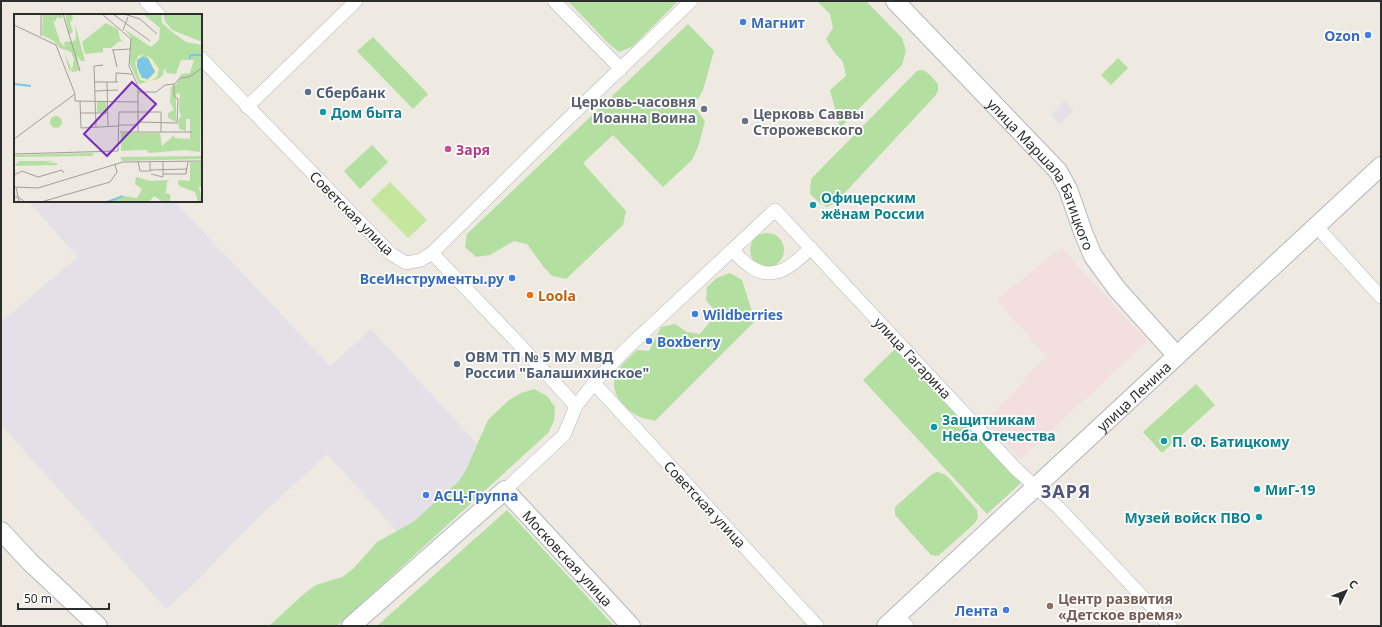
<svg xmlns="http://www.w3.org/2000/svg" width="1382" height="627" font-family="'Noto Sans',sans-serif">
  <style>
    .industrial { fill: #e3e0e7 }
    .medical { fill: #f3dfdf }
    .green { fill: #b3e0a1 }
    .pitch { fill: #c4e79d }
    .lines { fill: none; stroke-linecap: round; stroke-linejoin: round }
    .street-casing { stroke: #b4b6bf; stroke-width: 14 }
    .secondary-casing { stroke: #b4b6bf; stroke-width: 20 }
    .street { stroke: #fff; stroke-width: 13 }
    .secondary { stroke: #fff; stroke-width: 18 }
    .shop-dot { fill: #3f7fe0; stroke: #fff; stroke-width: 1.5 }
    .service-dot { fill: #5c6f8a; stroke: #fff; stroke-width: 1.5 }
    .worship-dot { fill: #6b7280; stroke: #fff; stroke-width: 1.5 }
    .culture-dot { fill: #0f9aa8; stroke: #fff; stroke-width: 1.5 }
    .hotel-dot { fill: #d1479c; stroke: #fff; stroke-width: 1.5 }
    .food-dot { fill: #e8710a; stroke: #fff; stroke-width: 1.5 }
    .education-dot { fill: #8d6e63; stroke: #fff; stroke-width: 1.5 }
    .labels { text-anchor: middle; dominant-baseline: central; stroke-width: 3.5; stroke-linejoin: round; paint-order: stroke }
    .shop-label { font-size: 14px; font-weight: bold; fill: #366cbe; stroke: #fff; text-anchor: start }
    .service-label { font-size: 14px; font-weight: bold; fill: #4e5e75; stroke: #fff; text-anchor: start }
    .worship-label { font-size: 14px; font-weight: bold; fill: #5b616d; stroke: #fff; text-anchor: end }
    .culture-label { font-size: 14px; font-weight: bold; fill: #0d838f; stroke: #fff; text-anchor: start }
    .hotel-label { font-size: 14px; font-weight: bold; fill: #b23c85; stroke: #fff; text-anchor: start }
    .street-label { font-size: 14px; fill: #2d2d2d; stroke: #fff }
    .food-label { font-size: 14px; font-weight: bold; fill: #c56008; stroke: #fff; text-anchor: start }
    .education-label { font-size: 14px; font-weight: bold; fill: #785e54; stroke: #fff; text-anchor: start }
    .district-label { font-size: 18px; font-weight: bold; letter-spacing: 1px; fill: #4f557c; stroke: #fff }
    .inset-river { fill: none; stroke: #7bc6e8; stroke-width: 2 }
    .inset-road { fill: none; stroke: #a19e99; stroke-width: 1 }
    .view { fill: #7b2cbf; fill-opacity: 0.15; stroke: #7b2cbf; stroke-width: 2 }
    .inset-edge { fill: none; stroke: #2d2d2d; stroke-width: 2 }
  </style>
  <rect width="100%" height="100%" fill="#eee9e1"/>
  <g class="industrial">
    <path d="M1064,101L1073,110L1060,124L1051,115Z"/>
    <path d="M28,201H174L330,366L371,329L489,457L404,539L327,454L246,529L198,580L166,609L1,425V322L78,257Z"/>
  </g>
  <path class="medical" d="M1061,248L1147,341L1021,459L984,421L1014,393L1028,375L1047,357L996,300Z"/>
  <g class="green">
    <path d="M568,1H678L632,47L619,52L608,43Z"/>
    <path d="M817,1H866L902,38L906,51L902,65L840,128L830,90L846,76L843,62L834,52L826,39L833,28L830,14Z"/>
    <path d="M688,24L714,51L703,90L694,106L705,121L698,147L692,160L663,187L613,135L583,163L626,211L623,225L566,279L552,276L543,266L527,244L514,241L490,255L476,257L465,247L467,234Z"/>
    <path d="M373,37L428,94L413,109L357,51Z"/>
    <path d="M1118,58L1128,68L1111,85L1101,75Z"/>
    <path d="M923,70L929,74L938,84V91L935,96L839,199L833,204L827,207L820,203L810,194L811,179L917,71Z"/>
    <path d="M372,145L388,162L360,189L344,171Z"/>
    <circle cx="767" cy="250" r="17"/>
    <path d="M730,273L742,280L755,321L655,421C650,419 644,419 640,417C624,409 607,391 617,373C621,364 630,357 637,350L649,351L661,327L675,324L687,332L700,334L709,323L715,311L706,300L707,287L717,278Z"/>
    <path d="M896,348L1021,483L987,514L863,380Z"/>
    <path d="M1196,384L1215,405L1162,453L1143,432Z"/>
    <path d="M534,389L547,396L555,407L554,421L548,433L337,626H269L305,593L316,585L342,577L353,569L377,542L413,522L459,481L466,470L488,420L509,400L521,393Z"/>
    <path d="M937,472L944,474L949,478L977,510L978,518L974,524L938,556L931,555L895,515V507L931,475Z"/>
    <path d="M507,510L614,626H377Z"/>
  </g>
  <path class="pitch" d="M390,182L427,220L408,238L371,200Z"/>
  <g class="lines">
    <g class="street-casing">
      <g id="street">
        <path d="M146,1L159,15"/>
        <path d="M554,1L621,69"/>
        <path d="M201,58L391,254L406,263L421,260L432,253L548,138L691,1"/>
        <path d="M247,107L356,1"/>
        <path d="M1316,226L1381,297"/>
        <path d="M732,250C738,255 744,263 751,267C775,283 794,264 811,248"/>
        <path d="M432,253L518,343L576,406"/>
        <path d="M594,383L817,626"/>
        <path d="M505,490L564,435L576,406L594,383L623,352L775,210L1017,470L1059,508L1170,626"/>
        <path d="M897,616L907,626"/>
      </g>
    </g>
    <g class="secondary-casing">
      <g id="secondary">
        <path id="s1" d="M895,1L1058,171L1068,189L1083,232L1093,256L1117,289L1177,356"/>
        <path d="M1,531L30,562L98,626"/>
        <path id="s2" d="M351,626L505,490L631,626"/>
        <path id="s3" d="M886,626L1381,166"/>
      </g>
    </g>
    <use href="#street" class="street"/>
    <use href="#secondary" class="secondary"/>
  </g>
  <g class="shop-dot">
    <circle cx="743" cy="22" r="4"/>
    <circle cx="1368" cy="35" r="4"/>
    <circle cx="512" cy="278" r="4"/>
    <circle cx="695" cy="314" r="4"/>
    <circle cx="649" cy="341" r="4"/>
    <circle cx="426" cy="495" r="4"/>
    <circle cx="1006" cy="610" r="4"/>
  </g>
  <g class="service-dot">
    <circle cx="308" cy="92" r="4"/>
    <circle cx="457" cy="364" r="4"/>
  </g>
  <g class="worship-dot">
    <circle cx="704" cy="109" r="4"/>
    <circle cx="745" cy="121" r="4"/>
  </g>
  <g class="culture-dot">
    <circle cx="323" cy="112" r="4"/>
    <circle cx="813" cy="205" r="4"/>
    <circle cx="934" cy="427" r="4"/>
    <circle cx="1164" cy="441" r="4"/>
    <circle cx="1257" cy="489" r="4"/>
    <circle cx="1259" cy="517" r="4"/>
  </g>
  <circle class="hotel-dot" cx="448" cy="149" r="4"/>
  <circle class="food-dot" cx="530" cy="295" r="4"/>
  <circle class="education-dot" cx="1050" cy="606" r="4"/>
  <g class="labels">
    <g class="shop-label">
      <text x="751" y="22">Магнит</text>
      <text x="1360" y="35" text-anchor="end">Ozon</text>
      <text x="504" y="278" text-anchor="end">ВсеИнструменты.ру</text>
      <text x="703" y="314">Wildberries</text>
      <text x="657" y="341">Boxberry</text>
      <text x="434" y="495">АСЦ-Группа</text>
      <text x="998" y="610" text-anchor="end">Лента</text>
    </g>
    <g class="service-label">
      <text x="316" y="92">Сбербанк</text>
      <text x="465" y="356">ОВМ ТП № 5 МУ МВД<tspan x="465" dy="16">России "Балашихинское"</tspan></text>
    </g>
    <g class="worship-label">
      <text x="696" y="101">Церковь-часовня<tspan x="696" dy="16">Иоанна Воина</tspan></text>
      <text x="753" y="113" text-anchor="start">Церковь Саввы<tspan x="753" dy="16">Сторожевского</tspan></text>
    </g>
    <g class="culture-label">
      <text x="331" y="112">Дом быта</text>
      <text x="821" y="197">Офицерским<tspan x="821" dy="16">жёнам России</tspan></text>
      <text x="942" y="419">Защитникам<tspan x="942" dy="16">Неба Отечества</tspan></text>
      <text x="1172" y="441">П. Ф. Батицкому</text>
      <text x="1265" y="489">МиГ-19</text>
      <text x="1251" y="517" text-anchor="end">Музей войск ПВО</text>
    </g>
    <g class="hotel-label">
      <text x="456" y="149">Заря</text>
    </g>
    <g class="street-label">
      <text stroke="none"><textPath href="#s1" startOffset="229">улица Маршала Батицкого</textPath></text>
      <text transform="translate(352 213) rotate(45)">Советская улица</text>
      <text transform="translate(913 358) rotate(47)">улица Гагарина</text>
      <text stroke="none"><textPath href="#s3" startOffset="338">улица Ленина</textPath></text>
      <text transform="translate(705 504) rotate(47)">Советская улица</text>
      <text stroke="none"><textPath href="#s2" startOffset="298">Московская улица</textPath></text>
    </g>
    <g class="food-label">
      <text x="538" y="295">Loola</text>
    </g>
    <g class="education-label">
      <text x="1058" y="598">Центр развития<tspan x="1058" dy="16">«Детское время»</tspan></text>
    </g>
    <g class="district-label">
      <text x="1066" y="491">ЗАРЯ</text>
    </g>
  </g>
  <g transform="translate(14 14)">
    <rect width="188" height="188" fill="#eee9e1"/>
    <path d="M29,0H37L39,4L38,0H48V5L43,3L41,8L39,6L46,28L51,33L50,28L60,27L62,23L61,10L71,47H67L63,42L65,57L58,58L56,54V59L50,38L58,56L60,45L57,38L46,34L40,27L28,21ZM51,0H57L59,4L56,9L59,18L55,20ZM129,0H147L148,9L157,17L172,28L188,31L186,138L170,136L134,139L133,136L107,137V119H146L148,132L160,121L161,124L176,125V105H172V117L165,115L164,106L167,102L165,95L166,79L162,80V108L154,104V99L160,96L156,88L157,73L163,70L167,60L176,59L180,46H167L162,60L153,59L150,54L149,61L144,65L125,70L116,50L117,23L110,15L137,33L145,26L146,14ZM149,0H188V28L158,16L151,7ZM92,9L104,15L106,25L109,27L104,28L108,29L104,28L97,34H89V38L71,40L68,28ZM92,87L93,98H83V88ZM36 108a6 6 0 1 1 12 0a6 6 0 1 1-12 0ZM80,139L78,142L0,143V141ZM188,142V145L108,147L106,143ZM5,147H41L32,149H43V151L0,152ZM176,148H188V172L185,173L188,188L184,187L181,178L165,172L164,169V166L176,167ZM122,163L136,167L156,166L153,168L152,178H150L157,181L155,188H149L140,182L135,188H93L110,182L123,184L128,175L121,170Z" fill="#b3e0a1"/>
    <path d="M130,40L123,46V52L133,66L141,58L132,42L137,44L145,55L143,63L135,68L126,66L121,49L124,42Z" fill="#f0ebc6"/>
    <path d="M129,43L134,44L141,58L134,65L128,64L123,53V46Z" fill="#7bc6e8"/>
    <path class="inset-river" d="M175,45L177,41H188M0,70L17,72M93,188L109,182"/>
    <path class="inset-road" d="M49,0L66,57M88,0L117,25L115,52L124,72V118M99,0L136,27M110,0L126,5L143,20M0,11L42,31L61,80M109,16L114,3M27,22V0M98,36L117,35M99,36L103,53M81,68H104M93,68L94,112M102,68V59L118,60M81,77L104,76M124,78H142L151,71L161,70L166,64L175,63L188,54M61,81V87L124,88M66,87L67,114L105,112M67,99H94M124,108L163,109L164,85L160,82V70M105,111H124M82,114L80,52L89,51M106,118H178M0,125L61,80M0,140L104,137L105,98H147V118M124,147L126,157H137M136,147V156L173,155M137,160L149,163V148M149,160H172L174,147M0,161L8,157L24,163L48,156L50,159M0,173L24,174L109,148L188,147M2,173L5,188M0,183H4L11,188M27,188L96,168L103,158L101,151"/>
    <path class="view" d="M118,68L142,90L93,142L70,120Z"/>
    <rect width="188" height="188" class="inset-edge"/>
  </g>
  <rect width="1382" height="627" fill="none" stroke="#2d2d2d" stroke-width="4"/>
  <g transform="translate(1346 591) rotate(47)" stroke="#ffffff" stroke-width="3" paint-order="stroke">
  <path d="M0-3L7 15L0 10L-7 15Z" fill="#2d2d2d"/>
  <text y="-6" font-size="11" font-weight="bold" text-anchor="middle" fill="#2d2d2d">С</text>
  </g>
  <path d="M18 603v6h91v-6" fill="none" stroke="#2d2d2d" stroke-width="2"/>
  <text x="24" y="603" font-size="12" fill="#2d2d2d" stroke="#ffffff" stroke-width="3" paint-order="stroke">50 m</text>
</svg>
